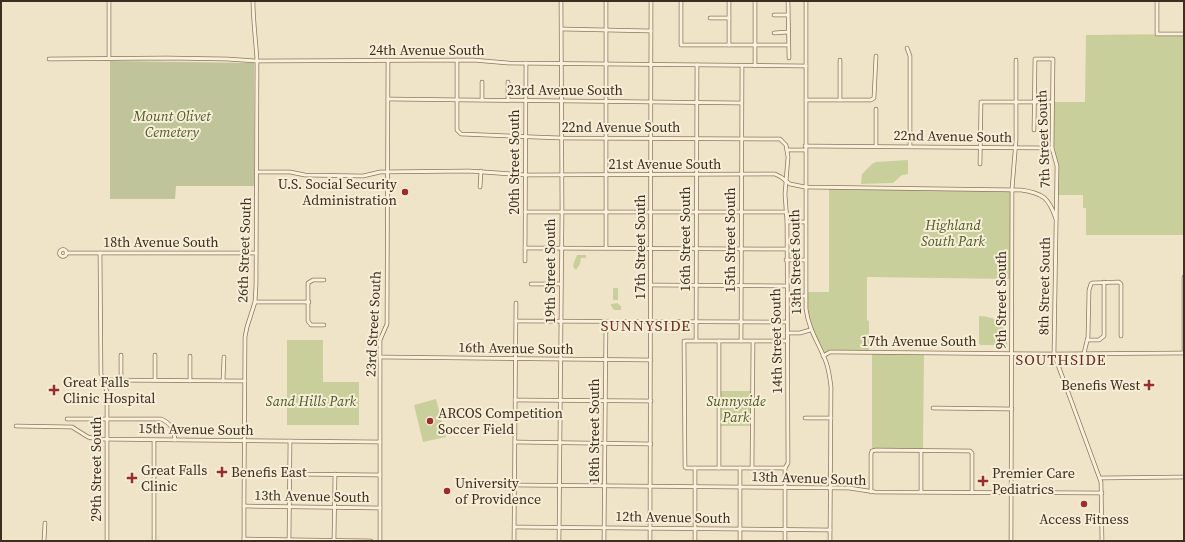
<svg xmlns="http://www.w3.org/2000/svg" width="1185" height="542" font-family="'Source Serif 4',serif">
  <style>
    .green { fill: #c9cf9b }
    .cemetery { fill: #bfc49a }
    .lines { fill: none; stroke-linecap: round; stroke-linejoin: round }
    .minor-casing { stroke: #8d765c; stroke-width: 4.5 }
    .minor { stroke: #faf1dc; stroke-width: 3 }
    .poi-dot { fill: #9e2a2b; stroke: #f7eed8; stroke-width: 1.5 }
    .labels { text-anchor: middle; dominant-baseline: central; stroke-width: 4; stroke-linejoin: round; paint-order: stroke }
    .street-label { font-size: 14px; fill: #3d2e20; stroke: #f7eed8 }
    .park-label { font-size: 14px; font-style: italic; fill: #4d5a26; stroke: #f7eed8 }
    .poi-label { font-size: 14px; fill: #3d2e20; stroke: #f7eed8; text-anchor: start }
    .neighbourhood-label { font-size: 15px; letter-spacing: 1px; fill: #6b2e1e; stroke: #f7eed8 }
  </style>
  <rect width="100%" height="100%" fill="#f0e4c8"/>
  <g class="green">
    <path d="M1184,34V235H1086V208H1083V195H1056L1057,166L1052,148V102H1085L1086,35Z"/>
    <path d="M908,160V174L902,175L893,183L861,184L862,174L872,164L876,162Z"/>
    <path d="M829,187L1012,189V279L867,277V320L869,321V352H836L823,356L810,330L805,292H829Z"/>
    <path d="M577,255H586V258H581L580,264L576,270L574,268L573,265Z"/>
    <rect x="613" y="288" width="5" height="12"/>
    <path d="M617,303L621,306V310H614L611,306V304Z"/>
    <path d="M979,316C998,316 1008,327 1007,345H981L979,344Z"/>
    <path d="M287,340H323V382H359V425H287Z"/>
    <path d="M872,352H924L923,451H872Z"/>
    <rect x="719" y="391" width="34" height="35"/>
    <path d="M436,399L446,437L423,442L414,405Z"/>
  </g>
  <path class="cemetery" d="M110,61L254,63V186H176L175,199H110Z"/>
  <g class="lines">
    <g class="minor-casing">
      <g id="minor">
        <path d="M606,1V248"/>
        <path d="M681,1V45H788"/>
        <path d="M755,1V66"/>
        <path d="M788,1L789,58"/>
        <path d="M806,1V309C809,331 819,343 826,362C829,370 830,379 831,387L830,541"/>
        <path d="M1157,1V34H1184"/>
        <path d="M774,15H788"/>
        <path d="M710,18H729"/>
        <path d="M562,29L651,31"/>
        <path d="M774,33L788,32"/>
        <path d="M729,45V1"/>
        <path d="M907,48L910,56V146"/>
        <path d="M109,58V1"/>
        <path d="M49,59L167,58L227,59L257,61L473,60L508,63L806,66"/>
        <path d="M457,60V130L461,134L561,138L776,139H780L786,145L788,157L785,194L787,222L788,463L785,468V541"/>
        <path d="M840,60V100"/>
        <path d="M388,99L741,103"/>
        <path d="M482,100V82"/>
        <path d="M508,100V82"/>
        <path d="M806,100H871L874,98L876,56"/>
        <path d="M1034,130L1035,59H1053L1052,148L1057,166L1054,354L1101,482L1102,541"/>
        <path d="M805,146L1052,148"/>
        <path d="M876,146V109"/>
        <path d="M787,150H805"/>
        <path d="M980,164L981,102H1052"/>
        <path d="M256,172H290L305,175L363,176L380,172L469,171L526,175L775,174L781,177L790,184L805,187L1021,190C1043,193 1049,198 1056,219"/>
        <path d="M480,187L481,171"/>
        <path d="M525,212H786"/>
        <path d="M787,222H805"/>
        <path d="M525,248L786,249"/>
        <circle cx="63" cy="253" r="3.5"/>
        <path d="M66,253H256"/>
        <path d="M100,253L101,374L107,392V541"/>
        <path d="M786,260H805"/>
        <path d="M525,261L526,63"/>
        <path d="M1184,277V353"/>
        <path d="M324,280H313L308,283V321L311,325H324"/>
        <path d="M531,284H561"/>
        <path d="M651,285L787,286"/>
        <path d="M787,296H805"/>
        <path d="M255,302H309"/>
        <path d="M516,321L786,322"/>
        <path d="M787,333H800L810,330"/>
        <path d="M1087,340H1099L1104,336V282"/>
        <path d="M696,341L697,65"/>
        <path d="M741,341L742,66"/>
        <path d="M1084,353L1088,337L1089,290L1091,284L1092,283L1119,282L1121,284V336"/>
        <path d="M823,356L830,352H836L1054,354L1184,353"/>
        <path d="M380,357L651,360"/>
        <path d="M102,380L245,381"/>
        <path d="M121,380V355"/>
        <path d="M155,380V355"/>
        <path d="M190,381V356"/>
        <path d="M223,381L224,357"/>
        <path d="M515,400L651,401"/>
        <path d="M933,408L1012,409"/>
        <path d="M805,418H831"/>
        <path d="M67,419H161C171,423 174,430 175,440"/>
        <path d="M16,426L72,427L88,437L96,439L380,442"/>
        <path d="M154,440V541"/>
        <path d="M515,442L651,444"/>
        <path d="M921,451V492"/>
        <path d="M719,468V341"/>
        <path d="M752,468L753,342"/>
        <path d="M785,468H686L685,467L684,341H788"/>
        <path d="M289,474L380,475"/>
        <path d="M1100,478L1184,477"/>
        <path d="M515,485L849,488L875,492L1102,493"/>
        <path d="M871,492V454L872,451L876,450L970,451L972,453V493"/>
        <path d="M244,499L245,337L247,327L255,302L256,285L257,61C256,41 253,21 253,1"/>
        <path d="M244,506L380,508"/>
        <path d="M515,527L830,530"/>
        <path d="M244,539L371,541"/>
        <path d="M44,541L45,523"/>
        <path d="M244,541V500"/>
        <path d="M289,541L290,441"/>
        <path d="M334,541L335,474"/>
        <path d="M380,541V340L387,324L388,60"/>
        <path d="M514,541L516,303"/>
        <path d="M559,541L562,212L561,1"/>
        <path d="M604,541L606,321"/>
        <path d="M650,541L651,1"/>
        <path d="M695,541V468"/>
        <path d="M740,541V468"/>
        <path d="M1011,541L1012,189L1016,140V60"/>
      </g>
    </g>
    <use href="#minor" class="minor"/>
  </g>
  <g class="poi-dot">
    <circle cx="405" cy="192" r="4"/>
    <path d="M1147 379h4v4h4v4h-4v4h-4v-4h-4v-4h4z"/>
    <path d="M52 384h4v4h4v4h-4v4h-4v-4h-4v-4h4z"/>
    <circle cx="430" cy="421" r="4"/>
    <path d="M220 466h4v4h4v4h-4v4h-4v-4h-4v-4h4z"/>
    <path d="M130 472h4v4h4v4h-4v4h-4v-4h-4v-4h4z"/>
    <path d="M981 475h4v4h4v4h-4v4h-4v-4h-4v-4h4z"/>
    <circle cx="447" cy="491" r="4"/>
    <circle cx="1084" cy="504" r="4"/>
  </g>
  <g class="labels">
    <g class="street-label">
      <text x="427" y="50">24th Avenue South</text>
      <text x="565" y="90">23rd Avenue South</text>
      <text x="621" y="127">22nd Avenue South</text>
      <text transform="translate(953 136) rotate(1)">22nd Avenue South</text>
      <text transform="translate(1043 139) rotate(-92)">7th Street South</text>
      <text transform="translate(514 162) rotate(-90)">20th Street South</text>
      <text x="665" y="164">21st Avenue South</text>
      <text transform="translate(685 239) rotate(-90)">16th Street South</text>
      <text transform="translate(730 240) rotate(-90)">15th Street South</text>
      <text x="161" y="242">18th Avenue South</text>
      <text transform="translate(640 247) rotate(-90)">17th Street South</text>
      <text transform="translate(244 250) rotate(-88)">26th Street South</text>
      <text transform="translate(795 262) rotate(-91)">13th Street South</text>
      <text transform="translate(550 271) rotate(-90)">19th Street South</text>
      <text transform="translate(1044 286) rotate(-89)">8th Street South</text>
      <text transform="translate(1001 300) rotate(-90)">9th Street South</text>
      <text transform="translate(373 324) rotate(-87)">23rd Street South</text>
      <text transform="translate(776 341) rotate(-91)">14th Street South</text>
      <text x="919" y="341">17th Avenue South</text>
      <text transform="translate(516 348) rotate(1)">16th Avenue South</text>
      <text transform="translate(196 429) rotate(1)">15th Avenue South</text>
      <text transform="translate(594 431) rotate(-90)">18th Street South</text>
      <text transform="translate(96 469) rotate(-90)">29th Street South</text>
      <text transform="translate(809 478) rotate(2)">13th Avenue South</text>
      <text transform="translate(312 496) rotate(1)">13th Avenue South</text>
      <text transform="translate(673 517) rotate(1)">12th Avenue South</text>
    </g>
    <g class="park-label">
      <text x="172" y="116">Mount Olivet<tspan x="172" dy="16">Cemetery</tspan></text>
      <text x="953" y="225">Highland<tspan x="953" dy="16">South Park</tspan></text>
      <text x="311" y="401">Sand Hills Park</text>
      <text x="736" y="401">Sunnyside<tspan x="736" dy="16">Park</tspan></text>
    </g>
    <g class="poi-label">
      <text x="397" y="184" text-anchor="end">U.S. Social Security<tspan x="397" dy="16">Administration</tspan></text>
      <text x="63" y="382">Great Falls<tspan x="63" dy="16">Clinic Hospital</tspan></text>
      <text x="1140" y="385" text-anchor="end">Benefis West</text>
      <text x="438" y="413">ARCOS Competition<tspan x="438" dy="16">Soccer Field</tspan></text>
      <text x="141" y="470">Great Falls<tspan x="141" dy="16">Clinic</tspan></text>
      <text x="231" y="472">Benefis East</text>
      <text x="992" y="473">Premier Care<tspan x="992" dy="16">Pediatrics</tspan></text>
      <text x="455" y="483">University<tspan x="455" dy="16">of Providence</tspan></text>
      <text x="1084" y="519" text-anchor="middle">Access Fitness</text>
    </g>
    <g class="neighbourhood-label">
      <text x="646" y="325">SUNNYSIDE</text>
      <text x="1061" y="359">SOUTHSIDE</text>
    </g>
  </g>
  <rect width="1185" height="542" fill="none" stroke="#3d2e20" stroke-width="4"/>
</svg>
